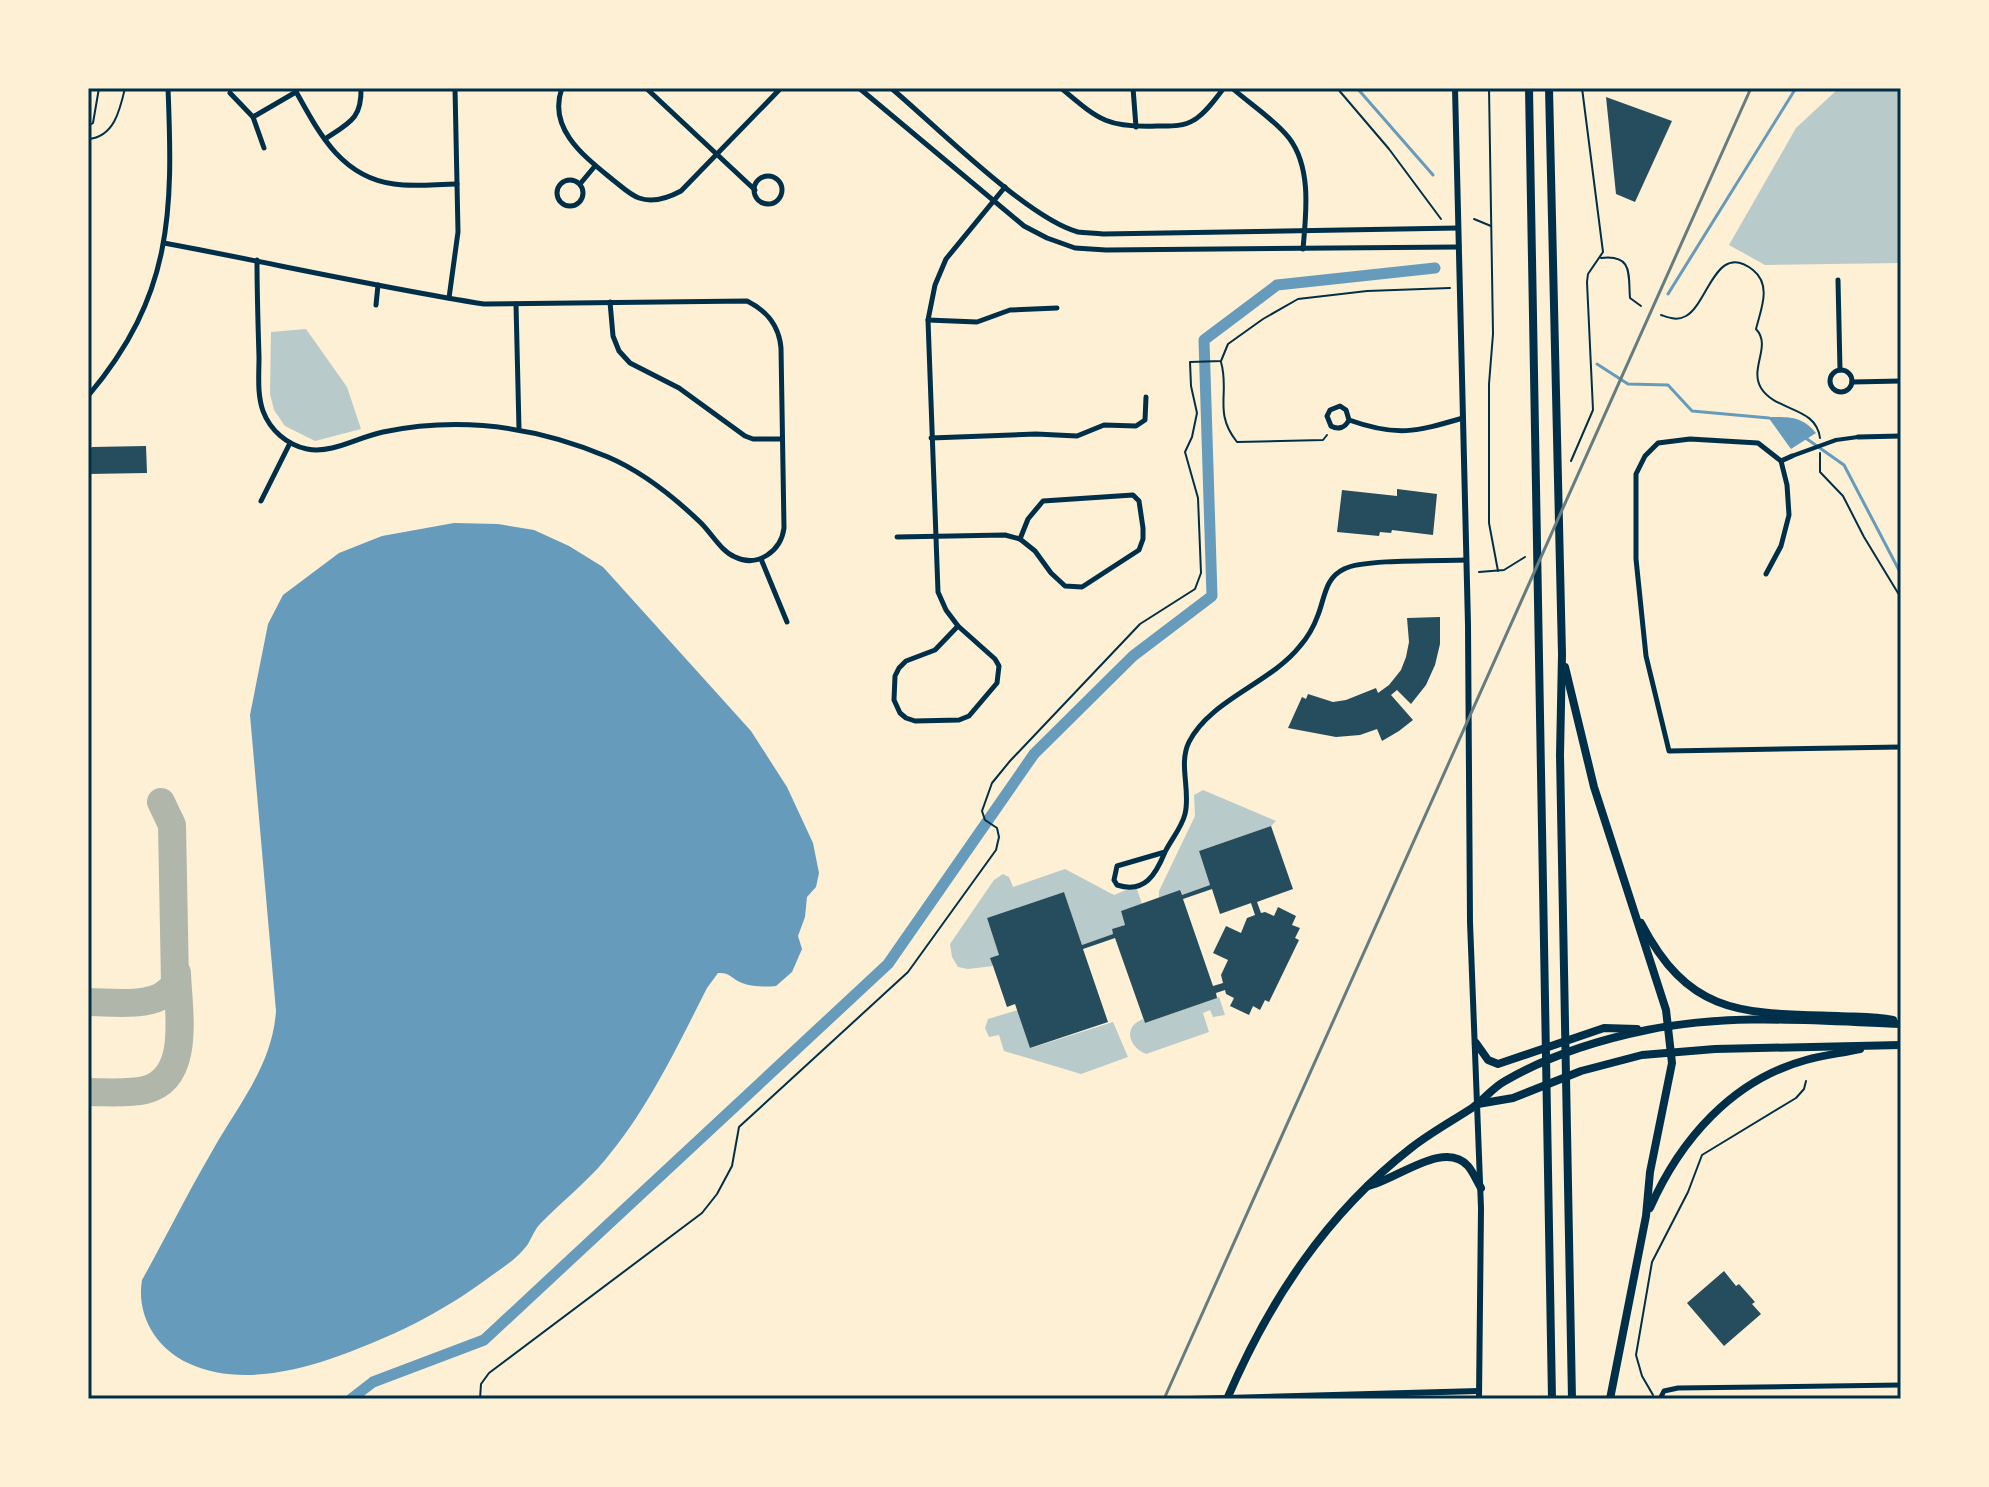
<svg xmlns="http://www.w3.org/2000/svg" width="1989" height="1487" font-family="Manrope,sans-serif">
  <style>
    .green { fill: #b9caca }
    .water { fill: #669bbc }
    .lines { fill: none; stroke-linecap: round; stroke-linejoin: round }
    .stream { stroke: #669bbc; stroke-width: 3 }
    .canal { stroke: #669bbc; stroke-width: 11 }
    .taxiway { stroke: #b1b6ab; stroke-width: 28 }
    .building { fill: #264d5e; fill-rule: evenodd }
    .path { stroke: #003049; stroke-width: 2 }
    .pedestrian { stroke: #003049; stroke-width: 4 }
    .minor { stroke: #003049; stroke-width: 5 }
    .tertiary { stroke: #003049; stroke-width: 6 }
    .trunk { stroke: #003049; stroke-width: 8 }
    .rail { stroke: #657d81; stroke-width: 3 }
    .neatline { fill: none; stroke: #003049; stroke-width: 3 }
  </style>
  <rect width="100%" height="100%" fill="#fdf0d5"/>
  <g class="green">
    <path d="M1839,88H1901V263L1765,265L1729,245L1796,128Z"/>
    <path d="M306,329L347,387L361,429L315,441L285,426L274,410L270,394L271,332Z"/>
    <path d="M1203,790L1276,821L1271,826L1199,851L1210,885L1182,895L1159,898V891L1195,816L1194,795Z"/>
    <path d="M1065,869L1114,895L1136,886L1142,904L1121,911L1125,925L1112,929L1113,934L1082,945L1064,892L987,918L999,955L991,959L993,966L968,969L958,967L952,957L950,944L994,880L1003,874L1009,877L1013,887Z"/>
    <path d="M1219,997L1225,1015L1213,1017L1210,1010L1203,1013L1209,1032L1146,1054C1128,1046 1123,1027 1143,1019L1145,1023Z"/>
    <path d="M1018,1010L1031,1048L1113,1022L1128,1057L1081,1074L1004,1051L999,1035L989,1037L985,1028L988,1019Z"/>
  </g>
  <g class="water">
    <path d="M1768,417C1790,417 1802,416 1816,433L1791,449Z"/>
    <path d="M454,523L498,524L534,530L569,546L603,567L751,731L787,787L813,843L819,873L816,887L807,897L805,917L798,936L802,949L792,972L776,986C765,987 753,987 742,983C732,979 730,972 718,973L707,988C677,1047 648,1109 605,1160C586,1183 561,1202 540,1224C533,1231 531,1242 524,1249C515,1260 502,1268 491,1276C442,1313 388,1339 330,1359C285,1374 232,1384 188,1363C156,1348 136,1315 142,1280C165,1239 186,1196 210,1155C236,1107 272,1068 276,1011L250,715L268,624L283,595L339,553L382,536Z"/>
  </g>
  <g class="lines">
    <g class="stream">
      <path d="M1357,88L1433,175"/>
      <path d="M1668,294L1796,88"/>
      <path d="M1597,364L1628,384L1668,385L1692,411L1769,418"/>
      <path d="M1807,439L1844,465L1901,574"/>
    </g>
    <path class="canal" d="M351,1399L373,1382L484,1340L888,964L1034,754L1133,656L1212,596L1204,340L1277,285L1435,268"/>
    <g class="taxiway">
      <path d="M88,1002C115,1002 160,1010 175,983L172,825L161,802"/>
      <path d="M88,1092C106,1092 127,1094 145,1090C192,1079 178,1009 177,973"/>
    </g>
  </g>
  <g class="building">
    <path d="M1606,97L1672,121L1635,202L1616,194Z"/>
    <path d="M146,446L147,473L88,474V451L92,447Z"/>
    <path d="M1397,489L1437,494L1433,535L1392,530L1391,533L1380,532L1379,536L1337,532L1342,490L1397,496Z"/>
    <path d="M1440,617V644L1435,665L1426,685L1411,704L1397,690L1391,695L1413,720L1399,731L1382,741L1377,729L1360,735L1336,737L1288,728L1302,697L1306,699L1308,694L1333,702L1346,700L1376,688L1378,693L1389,685L1401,670L1406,657L1409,642L1407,618Z"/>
    <path d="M1271,826L1293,889L1257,902L1261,913L1265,912L1274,916L1278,907L1296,916L1292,925L1300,928L1295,938L1299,940L1269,1002L1265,1000L1260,1010L1253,1006L1249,1015L1230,1006L1234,998L1226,994L1225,990L1216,993L1217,998L1145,1023L1115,938L1083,949L1108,1022L1030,1048L1015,1004L1007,1007L993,966L990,958L999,955L987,918L1064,892L1082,945L1113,934L1112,929L1125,925L1121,911L1180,890L1182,895L1210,885L1199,851ZM1212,889L1220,914L1251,903L1255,915L1247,918L1241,933L1226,926L1213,953L1228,960L1221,975L1223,983L1213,986L1183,899Z"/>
    <path d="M1724,1271L1736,1286L1739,1284L1755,1302L1752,1304L1761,1314L1724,1346L1687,1303Z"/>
  </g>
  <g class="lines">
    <g class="path">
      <path d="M1337,88L1389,149L1441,219"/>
      <path d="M1489,88L1493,334L1489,384V523L1498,571"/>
      <path d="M88,126L93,123L99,88"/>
      <path d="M88,139C114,137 120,110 125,88"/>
      <path d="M1474,219L1491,226"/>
      <path d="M1601,258C1634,254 1628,276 1630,298L1641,306"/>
      <path d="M1661,315C1670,318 1677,321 1686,316C1708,304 1716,240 1753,270C1772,285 1761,309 1756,329C1772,346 1749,368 1761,388C1776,412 1816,406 1820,438"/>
      <path d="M1221,362C1230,393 1213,412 1237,442L1323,440L1327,435"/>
      <path d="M1820,453V472L1843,496L1864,537L1901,598"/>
      <path d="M1571,461L1593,410L1587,282L1588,274L1603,252L1582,88"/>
      <path d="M1479,572L1504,570L1525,557"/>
      <path d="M1653,1395L1642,1376L1636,1355L1652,1262L1688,1192L1702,1155L1796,1098L1804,1089L1806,1081"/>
      <path d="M480,1399L481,1384L489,1373L702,1213L717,1194L732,1166L739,1127L908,972L996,850L999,837L997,828L985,820L982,811L992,783L1010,761L1140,624L1195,589L1201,573L1198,498L1185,452L1192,437L1197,413L1191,386L1190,362L1221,361L1228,344L1263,319L1298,299L1367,291L1450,288"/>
    </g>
    <path class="pedestrian" d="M1792,456L1836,440L1858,437"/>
    <g class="minor">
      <path d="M294,88C318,131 340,177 394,184C414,187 437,184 457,184"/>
      <path d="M562,88C547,129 585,157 613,180C621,186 630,195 639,198C653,203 668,198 681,191L781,88"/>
      <path d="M646,88L755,190"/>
      <path d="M859,88L1024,226L1047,238L1075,248L1106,250L1459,247"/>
      <path d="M891,88C934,124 1028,219 1078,232C1086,233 1095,233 1103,234L1458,228"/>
      <path d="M1061,88C1098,119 1106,128 1157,126C1169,126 1183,127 1194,120C1206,113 1215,99 1224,88"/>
      <path d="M1133,88L1136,127"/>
      <path d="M1232,88C1250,104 1274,119 1289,138C1312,168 1306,214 1303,249"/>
      <path d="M230,93L253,117L264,148"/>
      <path d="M253,117L296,92"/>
      <path d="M325,139C349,123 362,119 361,88"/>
      <circle cx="768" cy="190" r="14"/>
      <circle cx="570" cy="193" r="13"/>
      <path d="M580,184L595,166"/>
      <path d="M164,243C271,263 377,287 484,304L747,301C767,311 779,325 781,348L784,528C781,551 758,568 735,557C721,551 712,534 701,523C674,497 643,472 608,457C535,426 461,416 383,432C358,437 333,454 307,449C287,445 270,430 263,411C257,394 259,375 259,357C258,325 257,292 257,260"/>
      <path d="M1838,280L1840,370"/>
      <path d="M449,298L458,232L455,88"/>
      <path d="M610,302L613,336L619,351L630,363L679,388L745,436L753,439H782"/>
      <path d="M516,304L519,429"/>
      <path d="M376,305L378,285"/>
      <path d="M928,320L977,322L1010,310L1057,308"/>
      <circle cx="1841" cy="381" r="11"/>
      <path d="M1852,382L1901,381"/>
      <path d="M88,396C173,295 173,213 168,88"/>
      <path d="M1349,420C1345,428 1338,430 1331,426L1327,416L1330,410L1340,406L1346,410L1349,420C1397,437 1415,432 1463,418"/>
      <path d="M1858,437L1901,436"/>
      <path d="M931,438L1036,434L1077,436L1104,425L1136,426L1145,420L1146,397"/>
      <path d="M1781,461L1792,456"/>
      <path d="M1133,495L1139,501L1143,528V539L1139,550L1082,587L1065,586L1051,573L1035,551L1020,539L1028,519L1043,501Z"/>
      <path d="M261,501L290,443"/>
      <path d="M897,537L1005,535L1020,539"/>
      <path d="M761,559L787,622"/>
      <path d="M1766,574L1781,546L1789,515L1787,485L1781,461L1758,443L1690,439L1658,443L1645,456L1636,474V559L1646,656L1669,751L1901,747"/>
      <path d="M958,626L946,610L938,592L928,320L935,285L946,259L1005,187"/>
      <path d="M958,626L995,659L999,666L997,683L969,716L959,720L915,721L906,718L900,713L894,700L895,676L899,668L906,661L935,650Z"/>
      <path d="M1165,852C1156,874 1145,894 1117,885L1114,880L1117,866L1165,852C1171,840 1182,827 1185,814C1191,791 1178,764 1189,742C1210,700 1271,683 1300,646C1308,637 1314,626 1318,615C1325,597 1325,578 1344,569C1362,559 1441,561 1466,560"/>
      <path d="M1660,1399L1664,1391L1678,1388L1901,1385"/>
    </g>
    <g class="tertiary">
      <path d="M1455,88L1468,625L1470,922L1481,1208L1479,1399"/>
      <path d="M1189,1399L1479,1391"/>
    </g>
    <g class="trunk">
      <path d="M1529,88L1552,1399"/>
      <path d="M1549,88L1562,654L1560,755L1572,1399"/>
      <path d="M1565,667L1594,787L1666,1010L1672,1063L1650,1172L1646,1216L1610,1399"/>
      <path d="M1641,923C1690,1017 1743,1013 1838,1016C1856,1017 1875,1016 1893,1020"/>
      <path d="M1476,1043L1488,1060L1498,1064L1604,1028L1637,1029"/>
      <path d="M1478,1104L1513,1098L1581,1071L1642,1055L1715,1049L1901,1045"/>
      <path d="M1368,1186C1396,1180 1445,1139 1468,1166C1473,1172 1477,1181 1481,1188"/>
      <path d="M1650,1208C1680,1140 1732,1080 1806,1060C1824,1055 1842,1053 1860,1049"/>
      <path d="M1227,1399C1269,1301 1326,1214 1411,1148C1430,1133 1452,1121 1472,1108C1484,1100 1492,1088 1505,1081C1548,1056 1598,1040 1647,1030C1730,1013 1817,1021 1901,1024"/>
    </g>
    <path class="rail" d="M1164,1399L1751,88"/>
  </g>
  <rect width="1989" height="1487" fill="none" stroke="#fdf0d5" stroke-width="180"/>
  <rect x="90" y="90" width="1809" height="1307" class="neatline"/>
</svg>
